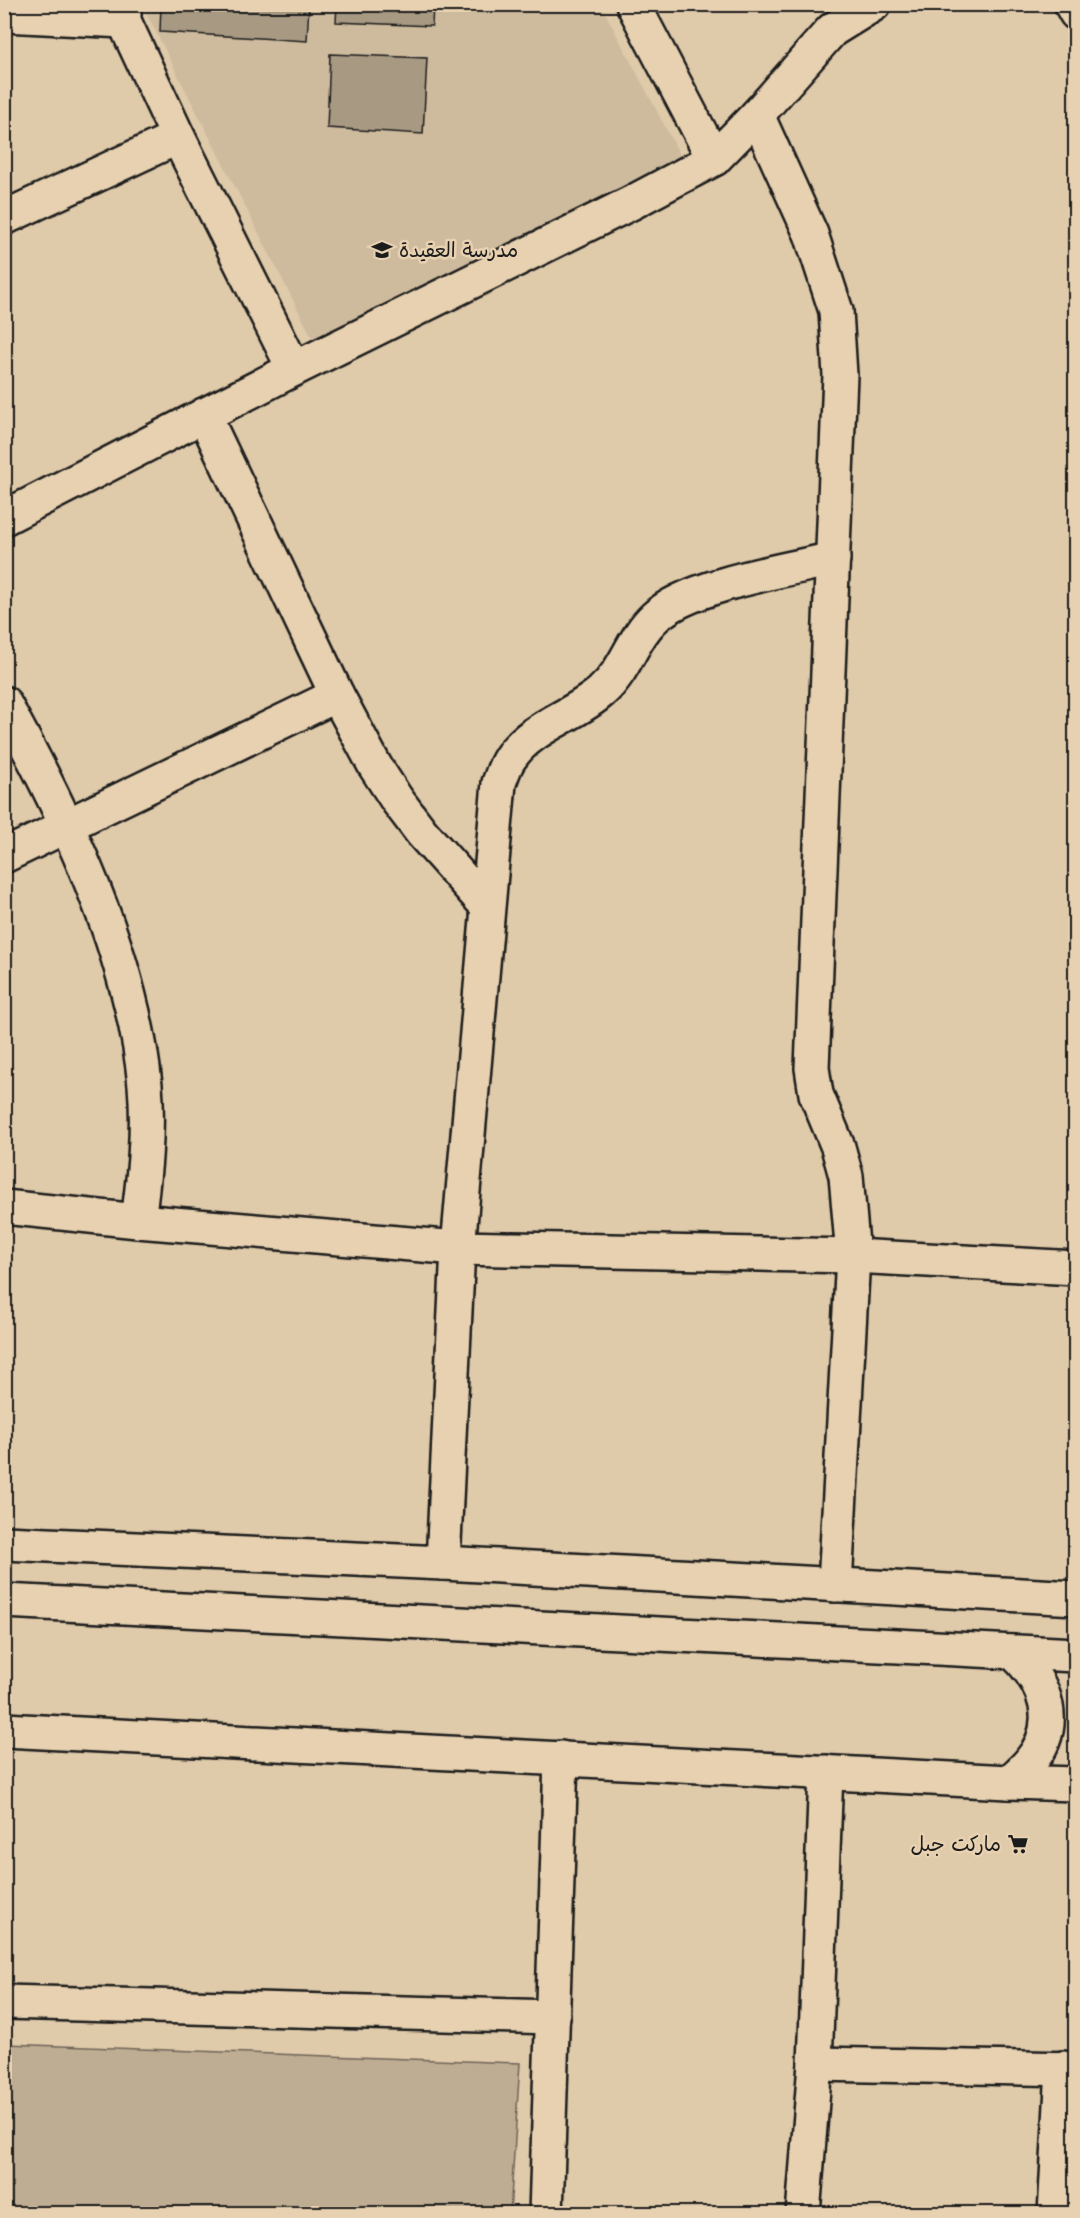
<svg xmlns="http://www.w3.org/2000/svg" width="1080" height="2218" font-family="'Comic Neue','Playpen Sans Arabic',sans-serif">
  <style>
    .built { fill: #cebb9e }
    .green { fill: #bfad93; stroke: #6e6458; stroke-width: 1.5 }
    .building { fill: #a89982; stroke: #1c1c1c; stroke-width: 1.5 }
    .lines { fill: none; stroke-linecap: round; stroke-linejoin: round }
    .minor-casing { stroke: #1c1c1c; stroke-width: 38 }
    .major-casing { stroke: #1c1c1c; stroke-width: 38 }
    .minor { stroke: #e7d1b0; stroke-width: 33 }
    .major { stroke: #e7d1b0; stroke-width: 33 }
    .labels { text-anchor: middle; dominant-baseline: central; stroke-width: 5; stroke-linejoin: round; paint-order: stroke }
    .poi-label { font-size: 20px; fill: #1c1c1c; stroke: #e7d1b0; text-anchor: start }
  </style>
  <rect width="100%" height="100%" fill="#dfcaaa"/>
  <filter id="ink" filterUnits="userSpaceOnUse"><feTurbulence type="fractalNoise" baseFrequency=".0167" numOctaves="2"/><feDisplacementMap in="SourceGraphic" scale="12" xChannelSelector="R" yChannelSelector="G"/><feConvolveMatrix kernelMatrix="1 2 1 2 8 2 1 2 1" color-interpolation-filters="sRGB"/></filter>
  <g filter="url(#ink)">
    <path class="built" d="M142,5H601L681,157L315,343Z"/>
    <path class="green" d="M5,2044L520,2063L510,2213H5Z"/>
    <g class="building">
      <path d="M161,4H309L307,41L160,32Z"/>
      <path d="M337,4H433L432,26L336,22Z"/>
      <path d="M330,54L427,58L423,134L327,128Z"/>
    </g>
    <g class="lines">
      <g class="minor-casing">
        <g id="minor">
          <path d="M124,4V21L178,137L294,369"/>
          <path d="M633,4L714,159"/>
          <path d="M1071,4L1076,13"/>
          <path d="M4,15L124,21"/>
          <path d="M757,115L811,234L836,311L840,375L812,1068L816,1094L838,1147L846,1176L853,1256L835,1585"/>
          <path d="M4,218L178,137"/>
          <path d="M204,415L337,695L375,766L397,800L422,833L487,906"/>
          <path d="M4,518L294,369L631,203L714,159L757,115L832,30L874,4"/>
          <path d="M4,703C67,817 132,954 145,1085C149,1131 144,1176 138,1221"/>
          <path d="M4,856L337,695"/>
          <path d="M4,1207L138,1221L458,1248L853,1256L1076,1268"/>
          <path d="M4,1543L443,1563L1076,1598"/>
          <path d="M443,1563L458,1248L499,783C502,775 505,765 510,758C531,726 575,716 602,691C626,670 632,638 655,617C689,585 786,570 833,559"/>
          <path d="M4,2002L553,2017"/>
          <path d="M815,2064L1076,2069"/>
          <path d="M546,2214L561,1758"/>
          <path d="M803,2214L815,2064L826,1772"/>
          <path d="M1055,2214L1063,2068"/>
        </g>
      </g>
      <g class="major-casing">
        <g id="major">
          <path d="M4,1601L1076,1655"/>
          <path d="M4,1730L1009,1782L1076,1784"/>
          <path d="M1009,1782C1016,1776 1023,1770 1029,1763C1062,1725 1046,1683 1014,1653"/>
        </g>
      </g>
      <use href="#minor" class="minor"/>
      <use href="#major" class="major"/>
    </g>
  </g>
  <defs>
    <g id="school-bare" transform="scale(1.62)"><path d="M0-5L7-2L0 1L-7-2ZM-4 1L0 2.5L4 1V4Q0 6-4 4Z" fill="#1c1c1c" stroke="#e7d1b0" stroke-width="2.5" paint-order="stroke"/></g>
    <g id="supermarket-bare" transform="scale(1.62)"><path d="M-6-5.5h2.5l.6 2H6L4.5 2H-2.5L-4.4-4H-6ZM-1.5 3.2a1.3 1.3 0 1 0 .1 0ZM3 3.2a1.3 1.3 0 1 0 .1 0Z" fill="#1c1c1c" stroke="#e7d1b0" stroke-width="2.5" paint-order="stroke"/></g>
  </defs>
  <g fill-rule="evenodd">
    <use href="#school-bare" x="382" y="250"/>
    <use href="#supermarket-bare" x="1018" y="1844"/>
  </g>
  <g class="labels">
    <g class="poi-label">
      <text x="399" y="250">مدرسة العقيدة</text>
      <text x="1001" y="1844" text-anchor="end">ماركت جبل</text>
    </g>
  </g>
  <rect width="1080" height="2218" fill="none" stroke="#e7d1b0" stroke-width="24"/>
  <rect x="12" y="12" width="1056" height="2194" fill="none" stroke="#1c1c1c" stroke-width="2" filter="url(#ink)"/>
</svg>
